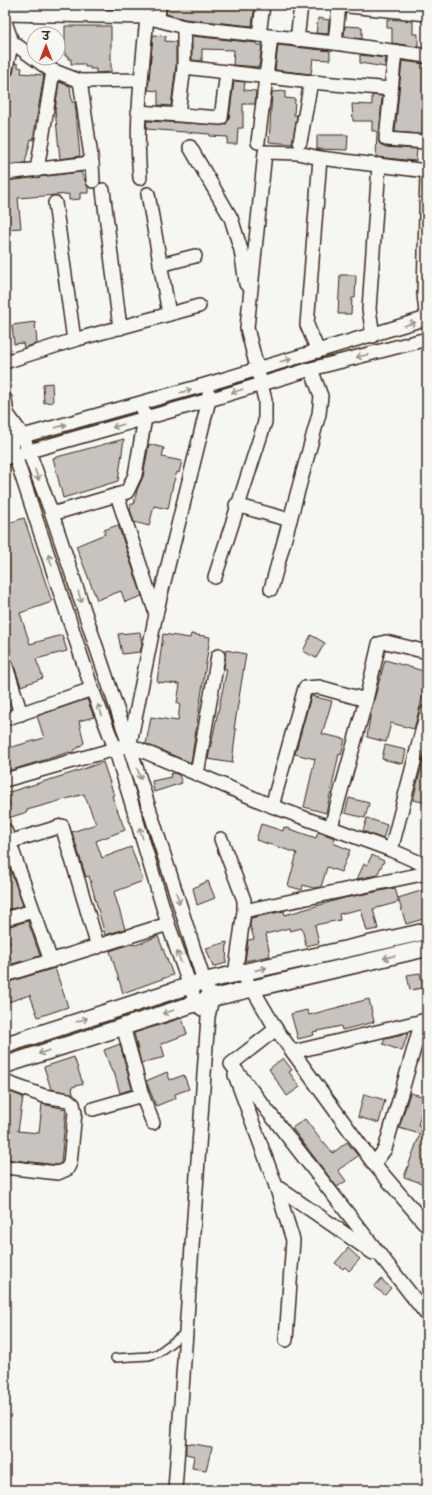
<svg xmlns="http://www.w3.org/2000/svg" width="432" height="1495" font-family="Pangolin,'Playpen Sans Deva',sans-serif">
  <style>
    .building { fill: #c8c3be; stroke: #3b2a1e }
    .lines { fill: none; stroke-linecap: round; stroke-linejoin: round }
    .service-casing { stroke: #3b2a1e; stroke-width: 10 }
    .minor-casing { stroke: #3b2a1e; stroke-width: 16 }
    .tertiary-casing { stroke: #3b2a1e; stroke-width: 19 }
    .service { stroke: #f6f6f2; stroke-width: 7 }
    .minor { stroke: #f6f6f2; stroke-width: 13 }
    .tertiary { stroke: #f6f6f2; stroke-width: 16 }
    .oneway { stroke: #989088 }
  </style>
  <rect width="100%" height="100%" fill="#f6f6f2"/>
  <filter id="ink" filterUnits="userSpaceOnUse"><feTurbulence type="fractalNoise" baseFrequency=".025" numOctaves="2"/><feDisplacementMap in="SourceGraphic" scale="8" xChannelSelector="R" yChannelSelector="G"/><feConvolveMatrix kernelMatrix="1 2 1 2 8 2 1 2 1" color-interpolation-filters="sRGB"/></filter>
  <g filter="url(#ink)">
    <g class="building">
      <path d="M167,5H255L252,26L185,19L166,14Z"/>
      <path d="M318,18L329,20L328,34L316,33Z"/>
      <path d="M387,19L413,21V34H418V47L392,43V28H387Z"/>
      <path d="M65,26H111V72L96,73V69H90V67H85V64H71V59H68V56H65Z"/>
      <path d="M345,26L362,27V39L344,36Z"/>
      <path d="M153,35L166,36L165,41L176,42V66L171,106L158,105V91L148,90Z"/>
      <path d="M192,36L257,43V45H262L259,67L233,65L234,50L202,49V61L192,60Z"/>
      <path d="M278,45L330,51V60L313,59L311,74L275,70Z"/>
      <path d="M360,55L386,58L385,67L360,63Z"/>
      <path d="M402,61L425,64L427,95H426L422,134L395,132Z"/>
      <path d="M15,63L18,64V67L22,68L21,73L44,75L33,140L31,139L25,163L5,165V83L6,80L13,74Z"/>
      <path d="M234,81L245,82L244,90L256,91L255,104H243V128H238L237,144H227L228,137L210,136V134L146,129L147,121L225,125L229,119Z"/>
      <path d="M59,82L70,86L72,102H75L80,156L60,159L55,110Z"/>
      <path d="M285,91V98L295,99L294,115H297V117L292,144L269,142L272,92Z"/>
      <path d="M372,95L382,96L379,143L385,147L417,149L416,161L376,157L377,131H372V121H353L352,104L372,105Z"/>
      <path d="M317,135H348L347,150L317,149Z"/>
      <path d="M81,172L88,187V193H80V199L69,200V194L18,198L21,228L5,229V181Z"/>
      <path d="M340,275H356L355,298H352L351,314H338Z"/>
      <path d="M35,322L37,343L24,348L23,343L14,344L12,325Z"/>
      <path d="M52,383L53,402L44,403L43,384Z"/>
      <path d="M124,439L118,481L63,498L53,458Z"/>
      <path d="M149,444L164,448L162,457L182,461L179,473L177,472L173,484L168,509L154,506L149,526L134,522L130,509L131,504H134L137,490L143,477Z"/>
      <path d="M24,518L52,602L20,613L30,644L62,635L67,651L36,659L43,678L21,686L12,660L10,657L5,655V652L11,651L5,633V524Z"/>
      <path d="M118,525L142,596L125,602L121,591L97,600L76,546L105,534L104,530Z"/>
      <path d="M140,632L142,645L140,652L122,654L118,634Z"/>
      <path d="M163,634L190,638L191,634L210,637L191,763L146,744L151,717L178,721L180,703H177L180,684L157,682Z"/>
      <path d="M311,635L325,643L316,658L303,651Z"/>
      <path d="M226,650L246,654L234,729H236L232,763L208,759L227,669H224Z"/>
      <path d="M385,660L427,672V688H425L414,729L391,723L386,742L367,737L371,711Z"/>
      <path d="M311,696L332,701L322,734L345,739L341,755L339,754L326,813L304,807L315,759L295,754Z"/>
      <path d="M87,699L94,717L79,721L84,743L71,753L70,752L5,772V749L44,738L37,716Z"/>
      <path d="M385,745L406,750L403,764L382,759Z"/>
      <path d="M424,757H427V803L413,800Z"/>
      <path d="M103,762L114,795L112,796L125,830L96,841L102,858L131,847L143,881L114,892L125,929L105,935L89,876L86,877L72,832L96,824L84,794L27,810V812L5,819V806L10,805L6,793L75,772Z"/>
      <path d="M174,773L179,775L182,783L154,792L152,781L171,777L170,774Z"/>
      <path d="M349,798L369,803L365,818L345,813Z"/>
      <path d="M367,818L387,825L383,839L363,831Z"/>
      <path d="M261,824L283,831L284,827L316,838L318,832L335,838L333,843L350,850L341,872L327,867L321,887L313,888L303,885L302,890L288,886L297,853L256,840Z"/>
      <path d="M5,854L23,906L6,910L5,908Z"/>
      <path d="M372,855L384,861L377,875L357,879L364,864L367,865Z"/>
      <path d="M208,881L215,898L197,905L193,888Z"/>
      <path d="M395,888L399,902L373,909L378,929L367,931L361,909L339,914L340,920L315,925L319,943L306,946L302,928L290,931L289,928L266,934L270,956L245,961L248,940L254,939L250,925L251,918L284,911L285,915L344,898Z"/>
      <path d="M427,889V905L424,906L427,918L406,924L398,898Z"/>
      <path d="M28,921L40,956L12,964L6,944L10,943L6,927Z"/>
      <path d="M158,936L173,975L123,993L110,951L130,944L136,945Z"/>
      <path d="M227,942L226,963L213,967L206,948Z"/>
      <path d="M55,968L68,1007L38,1017L30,995L5,1003V983Z"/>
      <path d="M420,973L423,988L410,990L407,975Z"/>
      <path d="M369,999L374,1022L342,1030L341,1026L313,1032L314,1035L298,1039L291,1014L307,1010L309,1015Z"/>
      <path d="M182,1018L187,1034L161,1044L165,1057L141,1063L134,1033Z"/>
      <path d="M408,1033L402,1051L383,1044L385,1038Z"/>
      <path d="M120,1044L132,1089L120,1093L114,1072H112L104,1050Z"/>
      <path d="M74,1057L83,1084L72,1087L73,1094L51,1089L44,1067Z"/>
      <path d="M283,1058L292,1070L289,1072L300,1087L287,1096L269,1069Z"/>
      <path d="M167,1072L170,1080L184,1075L189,1089L175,1094L176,1098L156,1106L146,1081Z"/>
      <path d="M5,1090L23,1097L18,1131L39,1133L42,1104L66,1109L61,1163L57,1165L5,1159Z"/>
      <path d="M410,1093L426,1097L418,1125L423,1126L426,1119H427V1185L404,1177L420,1134L399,1128Z"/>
      <path d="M364,1094L385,1100L379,1123L358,1117Z"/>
      <path d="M305,1119L323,1143L324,1142L333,1153L347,1142L358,1156L338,1170L346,1181L337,1187L292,1128Z"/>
      <path d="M348,1248L360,1259L349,1271L345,1267L343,1269L335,1263Z"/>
      <path d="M381,1279L391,1288L385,1295L374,1287Z"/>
      <path d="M186,1443L212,1447L206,1470L192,1468L194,1456L186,1454Z"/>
    </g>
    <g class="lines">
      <g class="service-casing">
        <path id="service" d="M115,1358L149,1356L158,1353L186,1332"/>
      </g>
      <g class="minor-casing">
        <g id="minor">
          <path d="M5,14L147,17L184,27L335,43L427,56"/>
          <path d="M158,19L159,5"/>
          <path d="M5,22L12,42L49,69L80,81L92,163L93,181"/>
          <path d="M259,35L263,5"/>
          <path d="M297,40L301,5"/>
          <path d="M335,43L339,5L427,14"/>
          <path d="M395,52L386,139L427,142"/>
          <path d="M184,67L311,82L391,89"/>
          <path d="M5,72L12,42"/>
          <path d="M80,81L141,80"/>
          <path d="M138,112L221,118L227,72"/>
          <path d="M178,114L184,67V27"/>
          <path d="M258,142L271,37"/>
          <path d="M300,142L311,82"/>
          <path d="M190,147L231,218L241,250L246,284"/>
          <path d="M37,170L53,71"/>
          <path d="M5,173L92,163"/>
          <path d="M427,174L424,294L427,322"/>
          <path d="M140,178C135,122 142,72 147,17"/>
          <path d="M103,190L120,328"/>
          <path d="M148,194L169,314"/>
          <path d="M55,203L74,340"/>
          <path d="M160,265L195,256"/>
          <path d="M373,336L369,309L379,165"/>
          <path d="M318,351L307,325L320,158"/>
          <path d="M5,362L74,340L199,306"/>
          <path d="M5,399L10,440L92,689L115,748L168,924L196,1003L202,1009"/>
          <path d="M8,415L23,436L52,514L129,745L204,981L212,998L208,1017L175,1490"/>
          <path d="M16,438L208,384L427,318"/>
          <path d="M5,458L209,400L311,369L427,339"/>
          <path d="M117,495L156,614"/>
          <path d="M236,505L290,520"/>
          <path d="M52,514L127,492L135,475L145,418L143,410"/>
          <path d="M215,577L265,422V400L247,328L265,152L298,153L320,158L427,171"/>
          <path d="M271,589L319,414L321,396L311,369"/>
          <path d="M5,663L21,714"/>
          <path d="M5,719L92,689"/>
          <path d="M130,743L156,614L209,400V394"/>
          <path d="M197,774L218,656"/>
          <path d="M5,780L129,745L272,806L391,850L427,866"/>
          <path d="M272,806L305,688L319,687L366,700"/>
          <path d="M331,827L366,700L379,644L386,642L427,652"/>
          <path d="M5,830L51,961"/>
          <path d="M221,839L244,900V911L235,975"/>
          <path d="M9,842L62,826L98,947"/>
          <path d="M391,850L427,712"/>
          <path d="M244,911L427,873"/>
          <path d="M5,919L33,911"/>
          <path d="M241,974L252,988L276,1029L374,1164L427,1226"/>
          <path d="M5,975L168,924"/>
          <path d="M123,1026L142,1095L153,1123"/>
          <path d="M276,1029L231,1064L427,1315"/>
          <path d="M293,1052L427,1020"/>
          <path d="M235,1075L276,1186L373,1253"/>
          <path d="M5,1082L44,1096L68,1100L73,1104L75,1112L70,1163L67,1169L58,1173L5,1167"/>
          <path d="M93,1109L142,1095"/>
          <path d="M374,1164L385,1149L422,1021"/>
          <path d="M276,1186L293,1240L286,1340"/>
        </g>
      </g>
      <g class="tertiary-casing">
        <g id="tertiary">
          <path d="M5,1045L204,981L427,931"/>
          <path d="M5,1065L212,998L427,948"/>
        </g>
      </g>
      <use href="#service" class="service"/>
      <use href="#minor" class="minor"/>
      <use href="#tertiary" class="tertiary"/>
    </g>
    <defs><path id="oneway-shaft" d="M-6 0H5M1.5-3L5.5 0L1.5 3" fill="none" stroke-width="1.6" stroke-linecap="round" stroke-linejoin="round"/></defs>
    <g class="oneway">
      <use href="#oneway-shaft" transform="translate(410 324) rotate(-18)"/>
      <use href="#oneway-shaft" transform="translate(362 356) rotate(166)"/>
      <use href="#oneway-shaft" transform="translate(286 360) rotate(-16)"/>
      <use href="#oneway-shaft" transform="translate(186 391) rotate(-16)"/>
      <use href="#oneway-shaft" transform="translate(237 391) rotate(162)"/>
      <use href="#oneway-shaft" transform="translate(61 426) rotate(-16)"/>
      <use href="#oneway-shaft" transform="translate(118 426) rotate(164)"/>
      <use href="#oneway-shaft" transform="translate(37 475) rotate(69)"/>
      <use href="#oneway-shaft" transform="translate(50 560) rotate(-108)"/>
      <use href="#oneway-shaft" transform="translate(80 597) rotate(72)"/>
      <use href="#oneway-shaft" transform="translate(100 710) rotate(-111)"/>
      <use href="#oneway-shaft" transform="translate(139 774) rotate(73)"/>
      <use href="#oneway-shaft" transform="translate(141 833) rotate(-107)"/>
      <use href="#oneway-shaft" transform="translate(178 898) rotate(73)"/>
      <use href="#oneway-shaft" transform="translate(179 957) rotate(-109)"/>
      <use href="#oneway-shaft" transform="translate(389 957) rotate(167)"/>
      <use href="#oneway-shaft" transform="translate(261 969) rotate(-13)"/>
      <use href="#oneway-shaft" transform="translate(168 1012) rotate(162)"/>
      <use href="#oneway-shaft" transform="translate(82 1020) rotate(-18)"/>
      <use href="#oneway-shaft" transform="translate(44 1052) rotate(162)"/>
    </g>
  </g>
  <rect width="432" height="1495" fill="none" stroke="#f6f6f2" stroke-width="20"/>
  <rect x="10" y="10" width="412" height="1475" fill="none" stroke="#3b2a1e" stroke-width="1.5" filter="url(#ink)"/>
  <g transform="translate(46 46)"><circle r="19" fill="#f6f6f2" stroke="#aba49d"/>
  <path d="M0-3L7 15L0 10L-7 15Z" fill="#c8321e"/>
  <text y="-6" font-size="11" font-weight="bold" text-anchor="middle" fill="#3b2a1e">उ</text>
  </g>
</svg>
